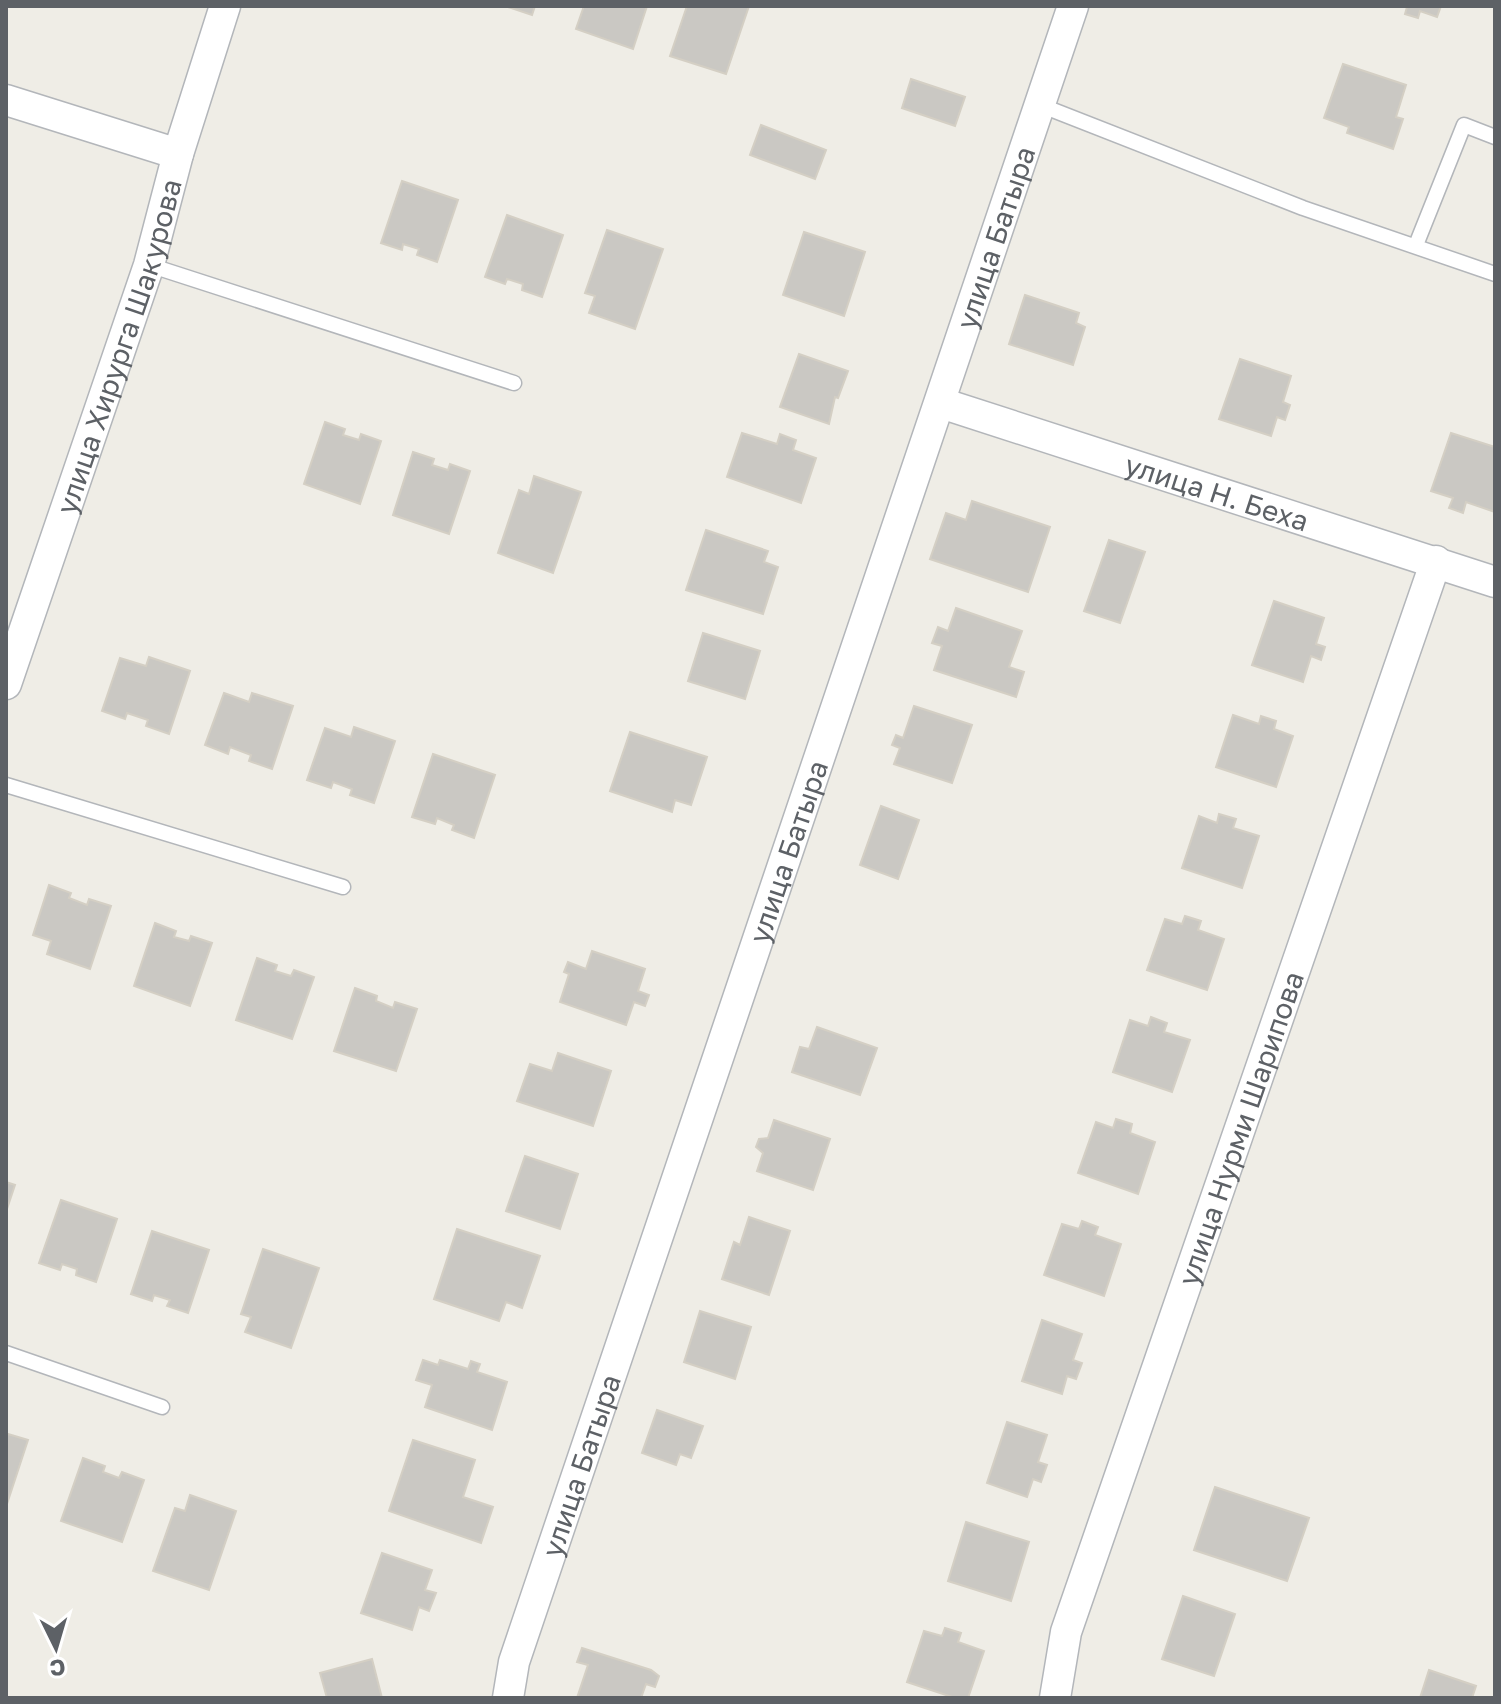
<svg xmlns="http://www.w3.org/2000/svg" width="1501" height="1704" font-family="'Golos Text',sans-serif">
  <style>
    .building { fill: #cac8c3; stroke: #d4cfc4; stroke-width: 2 }
    .lines { fill: none; stroke-linecap: round; stroke-linejoin: round }
    .lane-casing { stroke: #b3b6ba; stroke-width: 17 }
    .street-casing { stroke: #b3b6ba; stroke-width: 33 }
    .lane { stroke: #fff; stroke-width: 14 }
    .street { stroke: #fff; stroke-width: 30 }
    .labels { text-anchor: middle; dominant-baseline: central; stroke-width: 6; stroke-linejoin: round; paint-order: stroke }
    .street-label { font-size: 28px; fill: #5d6166; stroke: #fff }
  </style>
  <rect width="100%" height="100%" fill="#efede6"/>
  <g class="building">
    <path d="M505,6H535L532,15Z"/>
    <path d="M584,6H647L633,49L576,29Z"/>
    <path d="M687,6H749L726,74L670,56Z"/>
    <path d="M1404,6H1441L1437,17L1420,11L1418,18L1405,14L1407,7Z"/>
    <path d="M1343,64L1406,85L1396,117L1403,119L1393,149L1347,133L1349,127L1324,118Z"/>
    <path d="M911,79L965,97L955,126L902,108Z"/>
    <path d="M761,125L826,150L815,179L750,155Z"/>
    <path d="M402,181L458,200L437,262L417,255L419,249L403,244L402,250L381,243Z"/>
    <path d="M507,215L563,235L542,297L522,290L523,284L507,279L505,284L485,277Z"/>
    <path d="M607,230L663,249L635,329L589,313L595,296L585,293Z"/>
    <path d="M804,232L865,252L844,316L783,295Z"/>
    <path d="M1025,295L1079,313L1076,323L1085,327L1073,365L1009,344Z"/>
    <path d="M799,354L848,371L838,398L835,397L829,424L780,407Z"/>
    <path d="M1240,359L1291,376L1283,402L1290,405L1285,420L1277,417L1271,436L1219,419Z"/>
    <path d="M325,422L345,429L343,435L359,440L361,434L381,441L360,504L304,484Z"/>
    <path d="M742,433L777,444L780,434L796,440L793,450L816,458L801,503L727,477Z"/>
    <path d="M1451,433L1495,447V512L1466,502L1463,513L1449,508L1453,498L1431,491Z"/>
    <path d="M413,452L434,459L432,465L448,470L450,464L470,471L449,534L393,515Z"/>
    <path d="M534,476L581,492L553,573L498,553L519,490L529,494Z"/>
    <path d="M972,501L1050,527L1028,592L930,559L946,513L966,520Z"/>
    <path d="M706,530L768,551L764,562L778,567L763,614L686,590Z"/>
    <path d="M1109,540L1145,552L1120,623L1084,611Z"/>
    <path d="M1274,601L1324,618L1316,644L1325,647L1321,660L1311,656L1303,682L1252,665Z"/>
    <path d="M956,608L1022,631L1009,667L1024,672L1016,697L934,670L942,646L932,643L938,627L948,631Z"/>
    <path d="M703,633L760,651L745,699L688,681Z"/>
    <path d="M149,657L190,671L169,734L146,726L148,720L127,713L125,719L102,711L120,658L146,666Z"/>
    <path d="M224,693L249,702L252,693L293,706L272,769L249,761L251,755L230,747L228,754L205,745Z"/>
    <path d="M914,706L972,725L952,783L894,764L900,748L892,745L896,735L903,738Z"/>
    <path d="M1233,715L1259,724L1261,716L1276,721L1274,729L1293,736L1276,787L1216,767Z"/>
    <path d="M354,727L395,741L374,803L350,795L352,789L333,782L331,788L307,780L325,728L351,737Z"/>
    <path d="M630,732L707,757L691,805L675,800L672,812L610,791Z"/>
    <path d="M433,754L495,775L474,838L452,830L454,825L437,818L435,824L412,817Z"/>
    <path d="M881,806L919,820L898,879L860,865Z"/>
    <path d="M1219,814L1236,819L1233,828L1259,836L1242,888L1182,868L1199,816L1217,823Z"/>
    <path d="M49,885L71,893L69,898L87,905L89,899L111,906L90,969L47,954L51,941L33,935Z"/>
    <path d="M1185,916L1201,921L1198,930L1224,939L1207,990L1147,970L1165,919L1182,924Z"/>
    <path d="M155,923L176,931L174,937L189,941L191,936L212,943L190,1006L134,986Z"/>
    <path d="M592,951L645,969L638,991L649,995L645,1006L634,1002L626,1025L560,1002L569,974L564,972L568,962L586,969Z"/>
    <path d="M257,958L277,965L275,971L291,976L294,970L314,977L292,1039L236,1020Z"/>
    <path d="M355,988L377,996L376,1001L393,1008L395,1002L417,1009L396,1071L334,1051Z"/>
    <path d="M1151,1017L1167,1023L1164,1032L1190,1040L1172,1092L1113,1072L1130,1020L1148,1026Z"/>
    <path d="M817,1027L877,1048L860,1095L792,1072L800,1047L809,1049Z"/>
    <path d="M558,1053L611,1071L593,1126L517,1101L530,1064L552,1071Z"/>
    <path d="M1116,1119L1132,1124L1130,1133L1155,1142L1138,1194L1078,1173L1096,1122L1113,1128Z"/>
    <path d="M774,1120L830,1139L813,1190L757,1171L763,1153L756,1147L759,1139L768,1138Z"/>
    <path d="M525,1156L578,1174L560,1229L506,1211Z"/>
    <path d="M6,1182L15,1185L6,1212Z"/>
    <path d="M61,1200L117,1219L96,1282L76,1275L77,1269L62,1264L60,1270L39,1263Z"/>
    <path d="M749,1217L790,1231L769,1295L722,1279L734,1242L740,1245Z"/>
    <path d="M1082,1221L1098,1227L1095,1235L1121,1244L1104,1296L1044,1275L1062,1224L1079,1229Z"/>
    <path d="M457,1229L540,1256L522,1308L506,1302L499,1321L434,1299Z"/>
    <path d="M152,1231L209,1250L188,1313L167,1306L170,1300L154,1295L152,1301L131,1294Z"/>
    <path d="M263,1249L319,1268L291,1348L245,1332L251,1317L241,1314Z"/>
    <path d="M700,1311L751,1327L735,1379L684,1362Z"/>
    <path d="M1042,1320L1082,1334L1073,1360L1082,1363L1076,1379L1067,1376L1062,1394L1022,1381Z"/>
    <path d="M423,1360L438,1365L440,1360L468,1369L471,1361L480,1364L477,1372L507,1382L492,1430L425,1407L432,1385L416,1380Z"/>
    <path d="M657,1410L703,1426L691,1458L680,1454L676,1465L642,1453Z"/>
    <path d="M1007,1422L1047,1435L1038,1462L1047,1465L1041,1482L1033,1479L1027,1497L987,1483Z"/>
    <path d="M8,1434L28,1440L7,1504L6,1439Z"/>
    <path d="M413,1440L475,1460L463,1497L493,1507L481,1543L389,1511Z"/>
    <path d="M83,1458L105,1466L103,1472L119,1478L122,1472L144,1480L122,1542L61,1521Z"/>
    <path d="M1215,1487L1309,1518L1287,1581L1194,1550Z"/>
    <path d="M190,1495L236,1511L209,1590L153,1571L175,1508L185,1511Z"/>
    <path d="M966,1522L1029,1542L1011,1601L948,1581Z"/>
    <path d="M382,1553L432,1570L425,1590L436,1593L429,1611L419,1607L412,1630L361,1613Z"/>
    <path d="M1183,1596L1235,1614L1214,1676L1162,1659Z"/>
    <path d="M945,1628L961,1633L958,1642L984,1651L968,1698H955L907,1682L924,1631L942,1636Z"/>
    <path d="M582,1648L651,1670L659,1676L655,1687L646,1684L641,1698H577L588,1665L577,1662Z"/>
    <path d="M372,1659L382,1698H327L320,1673Z"/>
    <path d="M1429,1670L1476,1686L1472,1698H1420Z"/>
  </g>
  <g class="lines">
    <g class="lane-casing">
      <g id="lane">
        <path d="M1040,105L1303,208L1495,274"/>
        <path d="M1416,245L1464,125L1495,137"/>
        <path d="M149,265L514,383"/>
        <path d="M6,785L343,887"/>
        <path d="M6,1353L162,1407"/>
      </g>
    </g>
    <g class="street-casing">
      <g id="street">
        <path d="M6,100L178,154"/>
        <path id="s1" d="M941,403L1495,582"/>
        <path id="s2" d="M6,684L149,265L178,154L225,6"/>
        <path id="s3" d="M508,1698L514,1662L1073,6"/>
        <path id="s4" d="M1055,1698L1066,1632L1436,561"/>
      </g>
    </g>
    <use href="#lane" class="lane"/>
    <use href="#street" class="street"/>
  </g>
  <g class="labels">
    <g class="street-label">
      <text stroke="none"><textPath href="#s3" startOffset="1540">улица Батыра</textPath></text>
      <text stroke="none"><textPath href="#s2" startOffset="356">улица Хирурга Шакурова</textPath></text>
      <text stroke="none"><textPath href="#s1" startOffset="290">улица Н. Беха</textPath></text>
      <text stroke="none"><textPath href="#s3" startOffset="892">улица Батыра</textPath></text>
      <text stroke="none"><textPath href="#s4" startOffset="600">улица Нурми Шарипова</textPath></text>
      <text stroke="none"><textPath href="#s3" startOffset="244">улица Батыра</textPath></text>
    </g>
  </g>
  <rect width="1501" height="1704" fill="none" stroke="#5d6166" stroke-width="16"/>
  <g transform="translate(56 1648) rotate(175)" stroke="#ffffff" stroke-width="6" paint-order="stroke">
  <path d="M0-6L14 30L0 20L-14 30Z" fill="#5d6166"/>
  <text y="-12" font-size="22" font-weight="bold" text-anchor="middle" fill="#5d6166">С</text>
  </g>
</svg>
